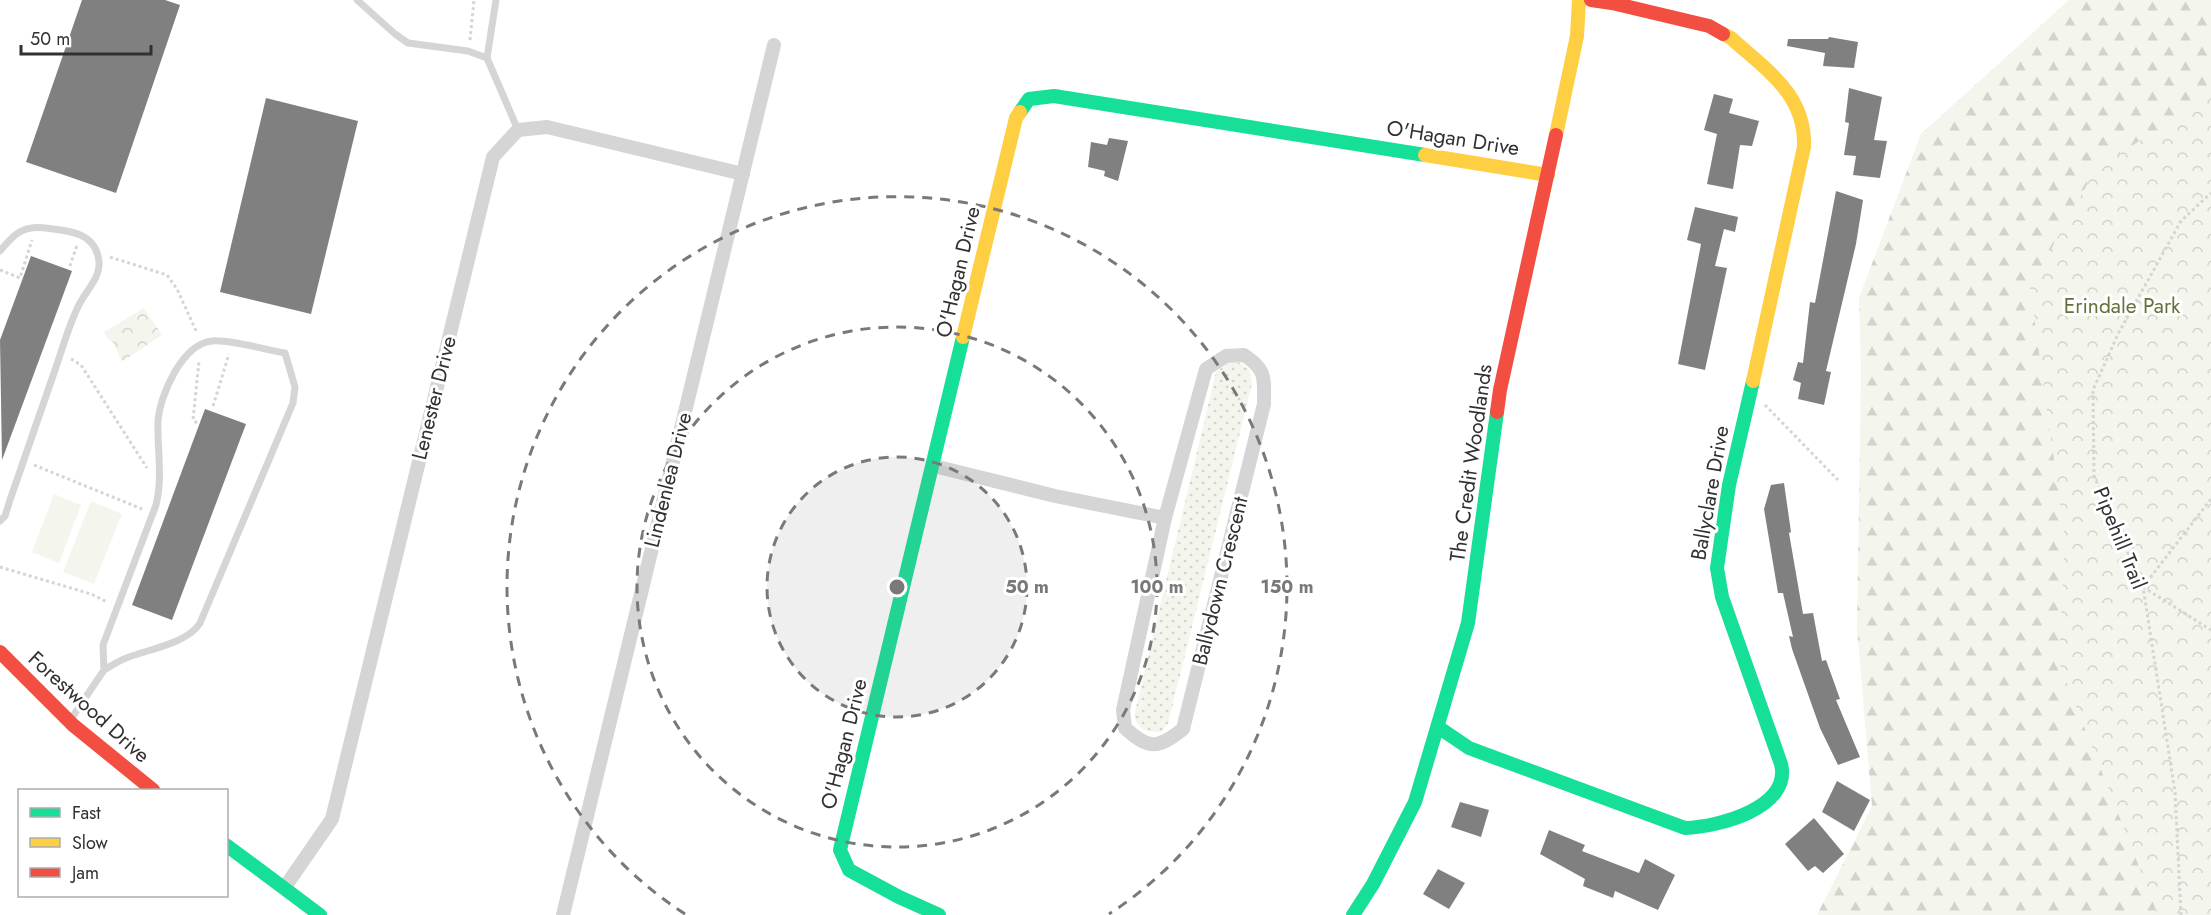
<svg xmlns="http://www.w3.org/2000/svg" width="2211" height="915" font-family="Jost,sans-serif">
  <style>
    .grass { fill: url(#grass-dots) }
    .forest { fill: url(#forest-firs) }
    .park { fill: url(#park-crowns) }
    .garden { fill: #f4f6ed }
    .building { fill: #808080 }
    .lines { fill: none; stroke-linecap: round; stroke-linejoin: round }
    .path { stroke: #d5d5d5; stroke-width: 3; stroke-dasharray: 3 3; stroke-linecap: butt }
    .lane { stroke: #d5d5d5; stroke-width: 7 }
    .street { stroke: #d5d5d5; stroke-width: 14 }
    .fast { stroke: #16e098; stroke-width: 14 }
    .slow { stroke: #ffcf43; stroke-width: 14 }
    .jam { stroke: #f24e42; stroke-width: 14 }
    .ring { fill: none; stroke: #797979; stroke-width: 3; stroke-dasharray: 10 8 }
    .labels { text-anchor: middle; dominant-baseline: central; stroke-width: 6; stroke-linejoin: round; paint-order: stroke }
    .street-label { font-size: 21px; fill: #313131; stroke: #fff }
    .park-label { font-size: 21px; fill: #61723a; stroke: #fff }
    .centre { fill: #797979; stroke: #fff; stroke-width: 3 }
    .ring-label { font-size: 18px; text-anchor: middle; font-weight: bold; fill: #797979; stroke: #fff; stroke-width: 6; stroke-linejoin: round; paint-order: stroke }
  </style>
  <defs>
    <pattern id="grass-dots" width="8" height="8" patternUnits="userSpaceOnUse" patternTransform="scale(1.5)"><rect width="8" height="8" fill="#f4f6ed"/><path d="M2 2h.1M6 6h.1" fill="none" stroke="#d2d3cc" stroke-width="1.8" stroke-linecap="round"/></pattern>
    <pattern id="forest-firs" width="22" height="20" patternUnits="userSpaceOnUse" patternTransform="scale(1.5)"><rect width="22" height="20" fill="#f4f6ed"/><path d="M5 1l3.5 6h-7zM16 11l3.5 6h-7z" fill="#d2d3cc"/></pattern>
    <pattern id="park-crowns" width="20" height="18" patternUnits="userSpaceOnUse" patternTransform="scale(1.5)"><rect width="20" height="18" fill="#f4f6ed"/><path d="M2 6a3 3 0 1 1 6 0M12 15a3 3 0 1 1 6 0" fill="none" stroke="#d2d3cc"/></pattern>
  </defs>
  <rect width="100%" height="100%" fill="#fff"/>
  <path class="grass" d="M1238,362L1249,369L1252,384L1168,724L1161,732C1146,732 1140,731 1134,716L1216,372L1226,364Z"/>
  <path class="forest" d="M2069,0H2211V178L2172,915H1817L1872,806L1857,628L1861,371L1859,298L1921,134Z"/>
  <g class="park">
    <path d="M2211,88V915H2158L2059,663L2065,540L2030,287L2095,170L2182,113Z"/>
    <path d="M144,308L162,335L122,362L113,342L108,339L104,332Z"/>
  </g>
  <g class="garden">
    <path d="M54,494L81,505L59,563L32,552Z"/>
    <path d="M91,501L122,514L94,584L63,572Z"/>
  </g>
  <g class="building">
    <path d="M82,0H165L180,5L116,193L26,162Z"/>
    <path d="M1829,37L1858,42L1854,68L1823,66L1825,53L1787,46L1788,39H1828Z"/>
    <path d="M1849,88L1882,97L1874,140L1887,141L1880,178L1853,175L1856,156L1844,155L1849,123L1845,122Z"/>
    <path d="M1714,94L1733,99L1729,113L1759,121L1752,146L1740,145L1733,189L1707,184L1717,134L1704,130Z"/>
    <path d="M266,98L358,121L311,314L220,292Z"/>
    <path d="M1109,138L1128,141L1118,181L1104,176L1105,171L1088,167L1091,142L1107,145Z"/>
    <path d="M1836,191L1863,200L1856,244L1826,371L1831,372L1824,405L1798,399L1801,383L1793,380L1798,362L1803,363L1810,302L1815,303Z"/>
    <path d="M1695,207L1738,217L1735,232L1724,229L1715,266L1727,268L1705,370L1678,364L1701,244L1687,240Z"/>
    <path d="M31,256L72,271L2,460L0,340Z"/>
    <path d="M205,409L246,424L172,620L132,605Z"/>
    <path d="M1784,483L1791,532L1789,533L1803,614L1813,613L1822,661L1826,660L1840,699L1836,700L1860,757L1838,765L1820,728L1792,649L1789,636L1793,637L1783,593H1778L1764,509L1771,485Z"/>
    <path d="M1837,781L1870,800L1854,831L1822,812Z"/>
    <path d="M1460,802L1489,810L1481,837L1451,827Z"/>
    <path d="M1814,818L1844,854L1823,873L1815,866L1808,871L1785,844Z"/>
    <path d="M1549,830L1585,845L1582,851L1639,873L1645,859L1675,875L1658,910L1615,891L1613,898L1583,886L1585,879L1540,854Z"/>
    <path d="M1438,869L1465,883L1449,909L1423,894Z"/>
  </g>
  <g class="lines">
    <g class="path">
      <path d="M470,40L474,0"/>
      <path d="M110,257L167,275L177,289L197,333"/>
      <path d="M70,266L77,245"/>
      <path d="M0,270L20,278L32,240"/>
      <path d="M71,359L81,365L147,468"/>
      <path d="M1765,405L1838,480"/>
      <path d="M213,406L229,354"/>
      <path d="M197,423L193,420L199,361"/>
      <path d="M34,465L142,509"/>
      <path d="M0,567L91,594L107,602"/>
      <path d="M2143,587L2211,499"/>
      <path d="M2143,587L2211,630"/>
      <path d="M2181,915L2175,792L2143,587L2094,476L2093,390L2118,334L2181,221L2211,193"/>
    </g>
    <g class="lane">
      <path d="M357,0L395,34L408,43L468,51L487,58"/>
      <path d="M496,0L487,58L518,130"/>
      <path d="M0,251C14,234 23,225 46,228C66,231 92,231 98,256C104,277 84,291 77,309C68,328 62,350 55,370C40,413 25,457 10,500L5,516L0,521"/>
      <path d="M71,719L104,670L103,645L156,505C163,477 157,449 158,421C160,395 182,344 212,341C229,339 266,350 285,353L295,387L293,403L200,623C188,643 150,649 129,657C120,660 112,665 104,670"/>
    </g>
    <g class="street">
      <path d="M1244,355C1267,370 1264,378 1264,404L1183,729C1158,749 1149,750 1125,728L1123,710L1165,518L1206,369L1226,356Z"/>
      <path d="M934,466L1055,496L1165,518"/>
      <path d="M285,887L332,819L493,157L518,130L547,127L743,174"/>
      <path d="M563,915L774,45"/>
    </g>
    <g class="fast">
      <path d="M1020,112L1029,99L1054,96L1425,155"/>
      <path d="M1438,727L1469,748L1685,828C1718,827 1792,808 1781,764L1722,597L1717,568L1729,485L1753,381"/>
      <path d="M226,845L320,915"/>
      <path d="M939,915L899,897L849,870L840,850L963,337"/>
      <path d="M1353,915L1373,884L1415,802L1468,623L1497,412"/>
    </g>
    <g class="slow">
      <path d="M1723,34L1731,38C1766,70 1806,94 1804,147L1753,381"/>
      <path d="M1556,135L1577,36L1579,0"/>
      <path d="M1425,155L1548,175"/>
      <path d="M963,337L1016,118L1020,112"/>
    </g>
    <g class="jam">
      <path d="M1591,0L1612,3L1709,26L1723,34"/>
      <path d="M1497,412L1500,390L1556,135"/>
      <path d="M0,652L73,725L153,790"/>
    </g>
  </g>
  <circle cx="897" cy="587" r="130" fill="#797979" fill-opacity=".12"/>
  <g class="ring">
    <circle cx="897" cy="587" r="130"/>
    <circle cx="897" cy="587" r="260"/>
    <path d="M685 914A390 390 0 1 1 1109 914"/>
  </g>
  <g class="labels">
    <g class="street-label">
      <text transform="translate(1453 138) rotate(9)">O'Hagan Drive</text>
      <text transform="translate(958 272) rotate(-77)">O'Hagan Drive</text>
      <text transform="translate(434 398) rotate(-76)">Lenester Drive</text>
      <text transform="translate(1471 463) rotate(-82)">The Credit Woodlands</text>
      <text transform="translate(668 480) rotate(-76)">Lindenlea Drive</text>
      <text transform="translate(1710 493) rotate(-80)">Ballyclare Drive</text>
      <text transform="translate(2120 538) rotate(68)">Pipehill Trail</text>
      <text transform="translate(1220 581) rotate(-76)">Ballydown Crescent</text>
      <text transform="translate(89 707) rotate(42)">Forestwood Drive</text>
      <text transform="translate(844 744) rotate(-76)">O'Hagan Drive</text>
    </g>
    <g class="park-label">
      <text x="2122" y="306">Erindale Park</text>
    </g>
  </g>
  <circle cx="897" cy="587" r="9" class="centre"/>
  <g class="ring-label">
    <text x="1027" y="593">50 m</text>
    <text x="1157" y="593">100 m</text>
    <text x="1287" y="593">150 m</text>
  </g>
  <rect x="18" y="789" width="210" height="108" fill="#ffffff" stroke="#adadad" stroke-width="1.5"/>
  <rect x="30" y="808" width="30" height="9" fill="#16e098" stroke="#adadad" stroke-width="1.5"/>
  <text x="72" y="819" font-size="18" fill="#313131">Fast</text>
  <rect x="30" y="838" width="30" height="9" fill="#ffcf43" stroke="#adadad" stroke-width="1.5"/>
  <text x="72" y="849" font-size="18" fill="#313131">Slow</text>
  <rect x="30" y="868" width="30" height="9" fill="#f24e42" stroke="#adadad" stroke-width="1.5"/>
  <text x="72" y="879" font-size="18" fill="#313131">Jam</text>
  <path d="M21 45v9h130v-9" fill="none" stroke="#313131" stroke-width="3"/>
  <text x="30" y="45" font-size="18" fill="#313131" stroke="#ffffff" stroke-width="4.5" paint-order="stroke">50 m</text>
</svg>
